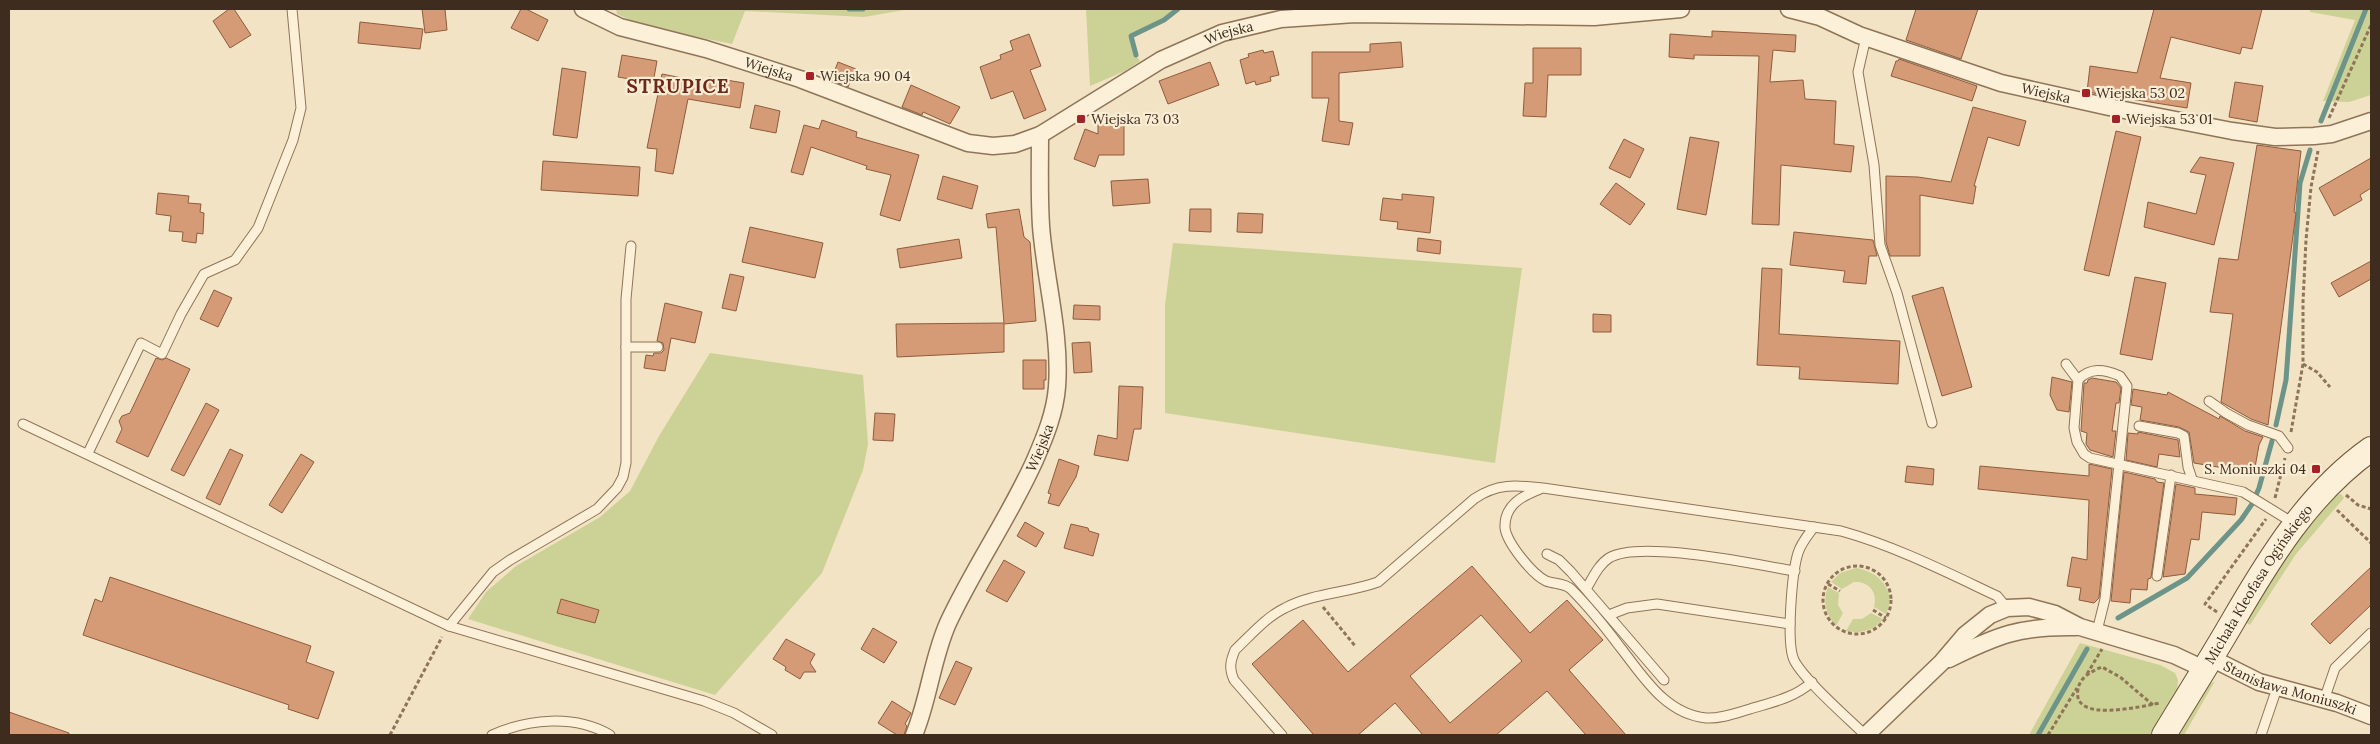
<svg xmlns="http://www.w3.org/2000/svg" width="2380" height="744" font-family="Lora,serif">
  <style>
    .green { fill: #ccd296 }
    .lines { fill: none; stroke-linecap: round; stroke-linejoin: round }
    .stream { stroke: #6c9489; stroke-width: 5 }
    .building { fill: #d49b76; stroke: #905b3c; fill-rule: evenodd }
    .lane-casing { stroke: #8f7458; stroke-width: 11 }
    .street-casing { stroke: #8f7458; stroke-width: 19 }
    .secondary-casing { stroke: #71553b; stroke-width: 26 }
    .path { stroke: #8f7458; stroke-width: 3; stroke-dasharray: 4 2.5; stroke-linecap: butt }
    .lane { stroke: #fcf0d8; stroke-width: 9 }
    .street { stroke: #fcf0d8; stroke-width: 16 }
    .secondary { stroke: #fcf0d8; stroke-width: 24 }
    .poi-dot { fill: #a42227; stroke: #f9edd4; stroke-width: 2 }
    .labels { text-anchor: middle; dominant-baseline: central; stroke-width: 4.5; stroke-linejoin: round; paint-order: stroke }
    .street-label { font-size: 14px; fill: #3e2c1e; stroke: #f9edd4 }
    .poi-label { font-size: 14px; fill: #3e2c1e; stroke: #f9edd4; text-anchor: start }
    .district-label { font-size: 19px; font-weight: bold; letter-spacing: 1px; fill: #6e2819; stroke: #f9edd4 }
  </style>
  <rect width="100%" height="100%" fill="#f2e3c4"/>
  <g class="green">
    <path d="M616,9H910L864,17L745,11L732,44L643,26L617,14Z"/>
    <path d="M1086,9H1178L1164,20L1131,36L1136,55L1140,61L1125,71L1090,86Z"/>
    <path d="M2310,9H2371V95L2349,102L2323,101L2355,20L2310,12Z"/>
    <path d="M1173,243L1522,268L1495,463L1165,413V305Z"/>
    <path d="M710,353L863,375L868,444L863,470L822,573L715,695L468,619L486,592L516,566L600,517L630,491L659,436Z"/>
    <path d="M2341,494L2344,498L2296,554L2250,625L2243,621L2301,534L2336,495Z"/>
    <path d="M1856,568C1878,571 1898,591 1886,614L1874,607C1878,592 1869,581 1854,582L1842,589L1831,582L1840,573Z"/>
    <path d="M1828,587L1839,593L1838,605L1843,613L1836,626C1826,614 1822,602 1828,587Z"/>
    <path d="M1871,613L1883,619C1874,631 1860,634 1846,631L1853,619H1862Z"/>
    <path d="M2080,643L2160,665L2175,673L2178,680L2177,697L2153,735H2029Z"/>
    <path d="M2215,681L2184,735H2174L2207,686Z"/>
  </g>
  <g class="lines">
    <g class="stream">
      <path d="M849,9H863"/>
      <path d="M1136,55L1131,36L1164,20L1178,9"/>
      <path d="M2321,121L2366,9"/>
      <path d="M2276,425L2286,380L2300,183L2310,150"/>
      <path d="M2118,618L2187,578L2241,520L2252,504L2259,488L2272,441"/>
      <path d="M2038,735L2087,649"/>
    </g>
  </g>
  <g class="building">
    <path d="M229,9H234L251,35L230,48L213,21Z"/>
    <path d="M422,9H445L447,30L425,33Z"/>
    <path d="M521,9H526L548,20L538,41L511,28Z"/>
    <path d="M1916,9H1978L1961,59L1906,40Z"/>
    <path d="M2154,9H2262L2252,49L2242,47L2240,54L2171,37L2160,78L2191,83L2187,108L2087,92L2090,66L2137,73Z"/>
    <path d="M360,22L423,29L420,49L358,43Z"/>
    <path d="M1712,31L1796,35L1795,52L1773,50L1770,82L1803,80L1805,99L1836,101L1834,144L1854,146L1851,172L1781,165L1779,225L1752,224L1759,56L1694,55V59L1669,57L1670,34L1712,37Z"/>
    <path d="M1029,34L1041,66L1030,70L1046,110L1024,119L1013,91L991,99L980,67L1001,59L1000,55L1013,50L1010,41Z"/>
    <path d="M1401,42L1403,67L1339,73V121L1353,123L1349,145L1322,141L1329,98H1312V52H1370V44Z"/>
    <path d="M1533,48H1581V75H1548L1546,117L1523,116L1525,83H1533Z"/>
    <path d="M1263,50L1264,53L1273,51L1279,75L1270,77L1271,81L1256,85L1255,81L1246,84L1240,60L1249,57L1248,54Z"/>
    <path d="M622,55L657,61L653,83L618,77Z"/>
    <path d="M1899,59L1977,86L1972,101L1891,76L1896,61H1898Z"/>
    <path d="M838,62L856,69L848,87L831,80Z"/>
    <path d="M1210,62L1219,85L1168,104L1159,81Z"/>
    <path d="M562,68L586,72L577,138L553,135Z"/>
    <path d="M662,74L708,83L709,77L744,83L740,108L688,99L673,174L655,171L657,149L647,148Z"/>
    <path d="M2235,82L2263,86L2257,122L2229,117Z"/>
    <path d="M911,85L960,107L950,124L923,112L922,115L902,107Z"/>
    <path d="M755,105L780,111L776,133L750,128Z"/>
    <path d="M1973,107L2026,121L2019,146L1988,137L1974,186H1976L1973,204L1920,195V256H1890L1886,242V176L1918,177L1951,182Z"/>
    <path d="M822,120L857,132L856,137L919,155L900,221L880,215L891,175L866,169L867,166L811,147L803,175L791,172L804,125L819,129Z"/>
    <path d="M1098,124H1124V155H1099L1095,167L1074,159L1085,129L1098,134Z"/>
    <path d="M2116,131L2141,137L2109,276L2084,270Z"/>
    <path d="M1690,137L1719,142L1706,215L1677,209Z"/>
    <path d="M1624,139L1644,149L1630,178L1609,168Z"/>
    <path d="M2257,145L2301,151L2294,212L2296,213L2268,425L2251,419L2221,402L2233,314L2210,312L2219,258L2238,260Z"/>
    <path d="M2200,157L2234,163L2214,245L2144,227L2148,202L2196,214L2206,175L2190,172Z"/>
    <path d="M2371,158V188L2360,195L2362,200L2334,216L2319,188Z"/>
    <path d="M543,161L640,167L638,196L541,190Z"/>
    <path d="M943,176L978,186L972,209L937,199Z"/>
    <path d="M1148,179L1150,203L1113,206L1111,181Z"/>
    <path d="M1616,183L1645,204L1630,225L1600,204Z"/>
    <path d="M158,193L189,196L188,203L201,204L200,212L204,213L203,234L197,233L196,243L182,241L183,232L169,231L171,216L156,214Z"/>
    <path d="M1402,194L1434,197L1430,233L1397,229L1398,222L1380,220L1383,198L1402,200Z"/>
    <path d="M1019,209L1024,237L1030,242L1036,321L1004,324V352L897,357L896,324L1004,323L996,227L988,228L986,214Z"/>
    <path d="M1190,209H1211V232L1189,231Z"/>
    <path d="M1238,213L1263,214L1262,233L1237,232Z"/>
    <path d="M750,227L823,243L815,278L742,262Z"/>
    <path d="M1794,232L1873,240L1877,256H1869L1866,284L1843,282L1845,271L1790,265Z"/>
    <path d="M1418,238L1441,241L1440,254L1417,251Z"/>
    <path d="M959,239L962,258L900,268L897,249Z"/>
    <path d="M2371,261V279L2339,297L2331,283Z"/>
    <path d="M1762,268L1782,269L1779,334L1900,341L1898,384L1799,379L1800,367L1757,365Z"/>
    <path d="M730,274L744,277L736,311L722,308Z"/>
    <path d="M2135,277L2166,283L2152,360L2120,354Z"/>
    <path d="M1943,287L1972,387L1942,396L1912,296Z"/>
    <path d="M214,290L232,298L218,327L200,319Z"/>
    <path d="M665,303L702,312L695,343L671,338L665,371L644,368L646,355L653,356L654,353H661L664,350L663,343L657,341Z"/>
    <path d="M1074,305L1100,306V320L1073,319Z"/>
    <path d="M1593,314L1611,315V332H1593Z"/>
    <path d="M1090,342L1092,372L1074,373L1072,343Z"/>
    <path d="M156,358L162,360L166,358L190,369L148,457L116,442L122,429L119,421L122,416L130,413Z"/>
    <path d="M1023,360H1046V380H1044V389H1023Z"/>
    <path d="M2052,377L2072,382L2069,412L2057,410L2050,395Z"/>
    <path d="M2092,378L2116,382L2121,388L2119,403H2116L2112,431H2116L2113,457L2090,450L2086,444L2087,433L2081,431L2084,383H2087L2088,380Z"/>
    <path d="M1119,386L1143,387L1141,429H1134L1128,461L1094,455L1098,435L1117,439Z"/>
    <path d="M2133,389L2167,395L2168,392L2219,419L2220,416L2245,431L2263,437L2259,445L2254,473L2194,463L2189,432L2179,427L2140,420L2142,407L2131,405Z"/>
    <path d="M206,403L219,410L184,476L171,470Z"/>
    <path d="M875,413L895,414L893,441L873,440Z"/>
    <path d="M2138,432L2178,440L2180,457L2159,454L2157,467L2126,460L2128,433L2138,434Z"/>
    <path d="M230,449L243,455L220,505L206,498Z"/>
    <path d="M301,454L314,462L282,513L269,505Z"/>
    <path d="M1059,459L1079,466L1076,477L1059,506L1048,503L1051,494L1048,493Z"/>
    <path d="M2089,464L2112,469L2099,598L2094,603L2079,600L2081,588L2067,586L2072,557L2087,560L2089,500L1978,489L1980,466L2089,476Z"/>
    <path d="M1907,466L1934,469L1933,485L1905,482Z"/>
    <path d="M2124,472L2155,479L2157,482L2164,483L2151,578L2148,579L2147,590L2131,589L2130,603L2111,601Z"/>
    <path d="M2176,484L2195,488V494L2237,498L2235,515L2202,512L2199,540L2191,539L2185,574L2163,577Z"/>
    <path d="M1025,522L1044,533L1036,547L1017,536Z"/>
    <path d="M1071,524L1088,528L1089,531L1099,534L1093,556L1064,548Z"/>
    <path d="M1004,560L1025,572L1007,602L986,591Z"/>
    <path d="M1472,566L1530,633L1567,600L1603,640L1569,670L1626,735H1586L1547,691L1496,735H1423L1395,703L1358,735H1314L1252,664L1303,620L1348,672ZM1481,615L1522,661L1450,723L1410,676Z"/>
    <path d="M2371,567V605L2330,644L2311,624Z"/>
    <path d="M110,577L311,646L306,662L334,672L318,719L288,709L289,705L83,635L95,599L102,602Z"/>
    <path d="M561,599L599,610L595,623L557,613Z"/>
    <path d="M873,628L897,642L884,663L861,649Z"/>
    <path d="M786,639L815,654L810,663L816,672H804L800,679L785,670L786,667L773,659Z"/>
    <path d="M956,661L972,668L955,705L939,698Z"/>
    <path d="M892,701L911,713L905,724L907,726L904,735H897L878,723Z"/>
    <path d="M9,712L69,733V735H9Z"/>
  </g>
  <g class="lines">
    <g class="lane-casing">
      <g id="lane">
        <path d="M1866,37L1858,72L1874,165L1880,245L1897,293L1932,423"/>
        <path d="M626,347H658"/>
        <path d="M2066,364L2078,380L2074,428L2077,442L2084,454L2090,458L2243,492L2295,524"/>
        <path d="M2078,380C2090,367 2104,369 2120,376L2127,386L2105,599L2097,631"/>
        <path d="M2209,401L2226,413L2248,425L2279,436L2288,448"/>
        <path d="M23,424L449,626L704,701L734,713L772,735"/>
        <path d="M2139,426L2178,433L2184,436L2188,467L2192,479"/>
        <path d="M88,453L141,343L162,354L181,314L204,274L235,260L258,228L293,140L301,108L292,9"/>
        <path d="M1540,489C1522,496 1504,505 1505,528C1507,543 1532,574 1546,581C1554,584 1565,583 1571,589C1589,607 1605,627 1620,647C1643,676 1665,714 1706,718C1721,719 1736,713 1750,709C1773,702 1794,698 1812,682"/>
        <path d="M1814,527C1808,535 1801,543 1798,553C1792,572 1786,643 1794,660C1804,680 1848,718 1865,735"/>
        <path d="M1547,554L1559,560L1571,572L1664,680"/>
        <path d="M2157,576L2171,475"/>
        <path d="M1586,589C1593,578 1598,565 1609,558C1639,539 1757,565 1795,571"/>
        <path d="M1609,615L1627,608L1657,604L1790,624"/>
        <path d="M449,626L493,572L510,560L597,509L617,488L623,477L626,463V299L631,246"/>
        <path d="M2324,700L2335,668L2371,633"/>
        <path d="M492,735C528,719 574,714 610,735"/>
        <path d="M1282,735L1234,680C1229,669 1230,662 1235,650C1250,636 1266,617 1285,608C1313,593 1348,593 1378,582L1474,499C1497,483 1516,485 1543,488L1841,531C1895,546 1946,572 1997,596L2007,608"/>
        <path d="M2261,735L2277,688"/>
      </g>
    </g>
    <g class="street-casing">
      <g id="street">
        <path id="s1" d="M583,9L620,27L706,49L800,79L968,143L993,146L1015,144L1040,135L1161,60L1222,33L1281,19L1355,14L1594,17L1681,9"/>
        <path id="s2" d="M1789,9L1820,17L1859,35L2001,83L2109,107L2232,131L2275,137L2314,136L2332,134L2371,121"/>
        <path id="s3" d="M2211,658L2259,682L2337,703L2371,716"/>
        <path d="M1949,659C1998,635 2020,626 2076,627"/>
        <path id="s4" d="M914,735C929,699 932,659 948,623C974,567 1010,516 1035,460C1045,437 1055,413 1057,387C1061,333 1045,279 1041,226C1039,195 1040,165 1040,135"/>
        <path d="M1866,735L1942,662L1965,635L1990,615L2007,608L2029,607L2055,614L2080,627L2174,655L2204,669"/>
      </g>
    </g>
    <g class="secondary-casing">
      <g id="secondary">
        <path id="s5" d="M2164,735C2187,697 2211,659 2233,621C2270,557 2310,492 2371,449"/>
      </g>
    </g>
    <g class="path">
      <path d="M2329,118L2371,25"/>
      <path d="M2303,364L2317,372L2330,387"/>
      <path d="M2291,432L2303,364V302L2306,240L2311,187L2318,151"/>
      <path d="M2346,495L2358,505L2371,509"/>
      <path d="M2275,498L2285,458"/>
      <path d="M2337,510L2371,543"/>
      <circle cx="1857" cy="600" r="34"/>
      <path d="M1828,584L1840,591"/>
      <path d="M1323,607L1356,647"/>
      <path d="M1873,610L1886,618"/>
      <path d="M2217,612L2205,604L2266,519"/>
      <path d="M2087,674L2102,649"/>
      <path d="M2153,705L2120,677L2102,667C2092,671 2080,677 2078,689C2071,724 2142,706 2160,703"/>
      <path d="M390,735L442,637"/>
      <path d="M2048,735L2077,688"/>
    </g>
    <use href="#lane" class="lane"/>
    <use href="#street" class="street"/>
    <use href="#secondary" class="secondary"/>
  </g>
  <g class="poi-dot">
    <rect x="805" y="71" width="10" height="10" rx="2.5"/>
    <rect x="2081" y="88" width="10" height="10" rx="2.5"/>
    <rect x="1076" y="114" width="10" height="10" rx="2.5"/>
    <rect x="2111" y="114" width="10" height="10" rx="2.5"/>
    <rect x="2311" y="464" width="10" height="10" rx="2.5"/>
  </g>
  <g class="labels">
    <g class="street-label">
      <text stroke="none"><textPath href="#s1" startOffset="698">Wiejska</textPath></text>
      <text stroke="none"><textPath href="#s1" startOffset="196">Wiejska</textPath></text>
      <text stroke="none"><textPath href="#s2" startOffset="271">Wiejska</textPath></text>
      <text stroke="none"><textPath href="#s4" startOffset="315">Wiejska</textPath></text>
      <text stroke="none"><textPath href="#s5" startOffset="178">Michała Kleofasa Ogińskiego</textPath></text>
      <text stroke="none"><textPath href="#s3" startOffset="85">Stanisława Moniuszki</textPath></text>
    </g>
    <g class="poi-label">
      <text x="820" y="76">Wiejska 90 04</text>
      <text x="2096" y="93">Wiejska 53 02</text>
      <text x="1091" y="119">Wiejska 73 03</text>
      <text x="2126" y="119">Wiejska 53 01</text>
      <text x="2306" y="469" text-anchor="end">S. Moniuszki 04</text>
    </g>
    <g class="district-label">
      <text x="678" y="86">STRUPICE</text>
    </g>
  </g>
  <rect width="2380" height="744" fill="none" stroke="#3e2c1e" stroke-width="20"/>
</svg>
